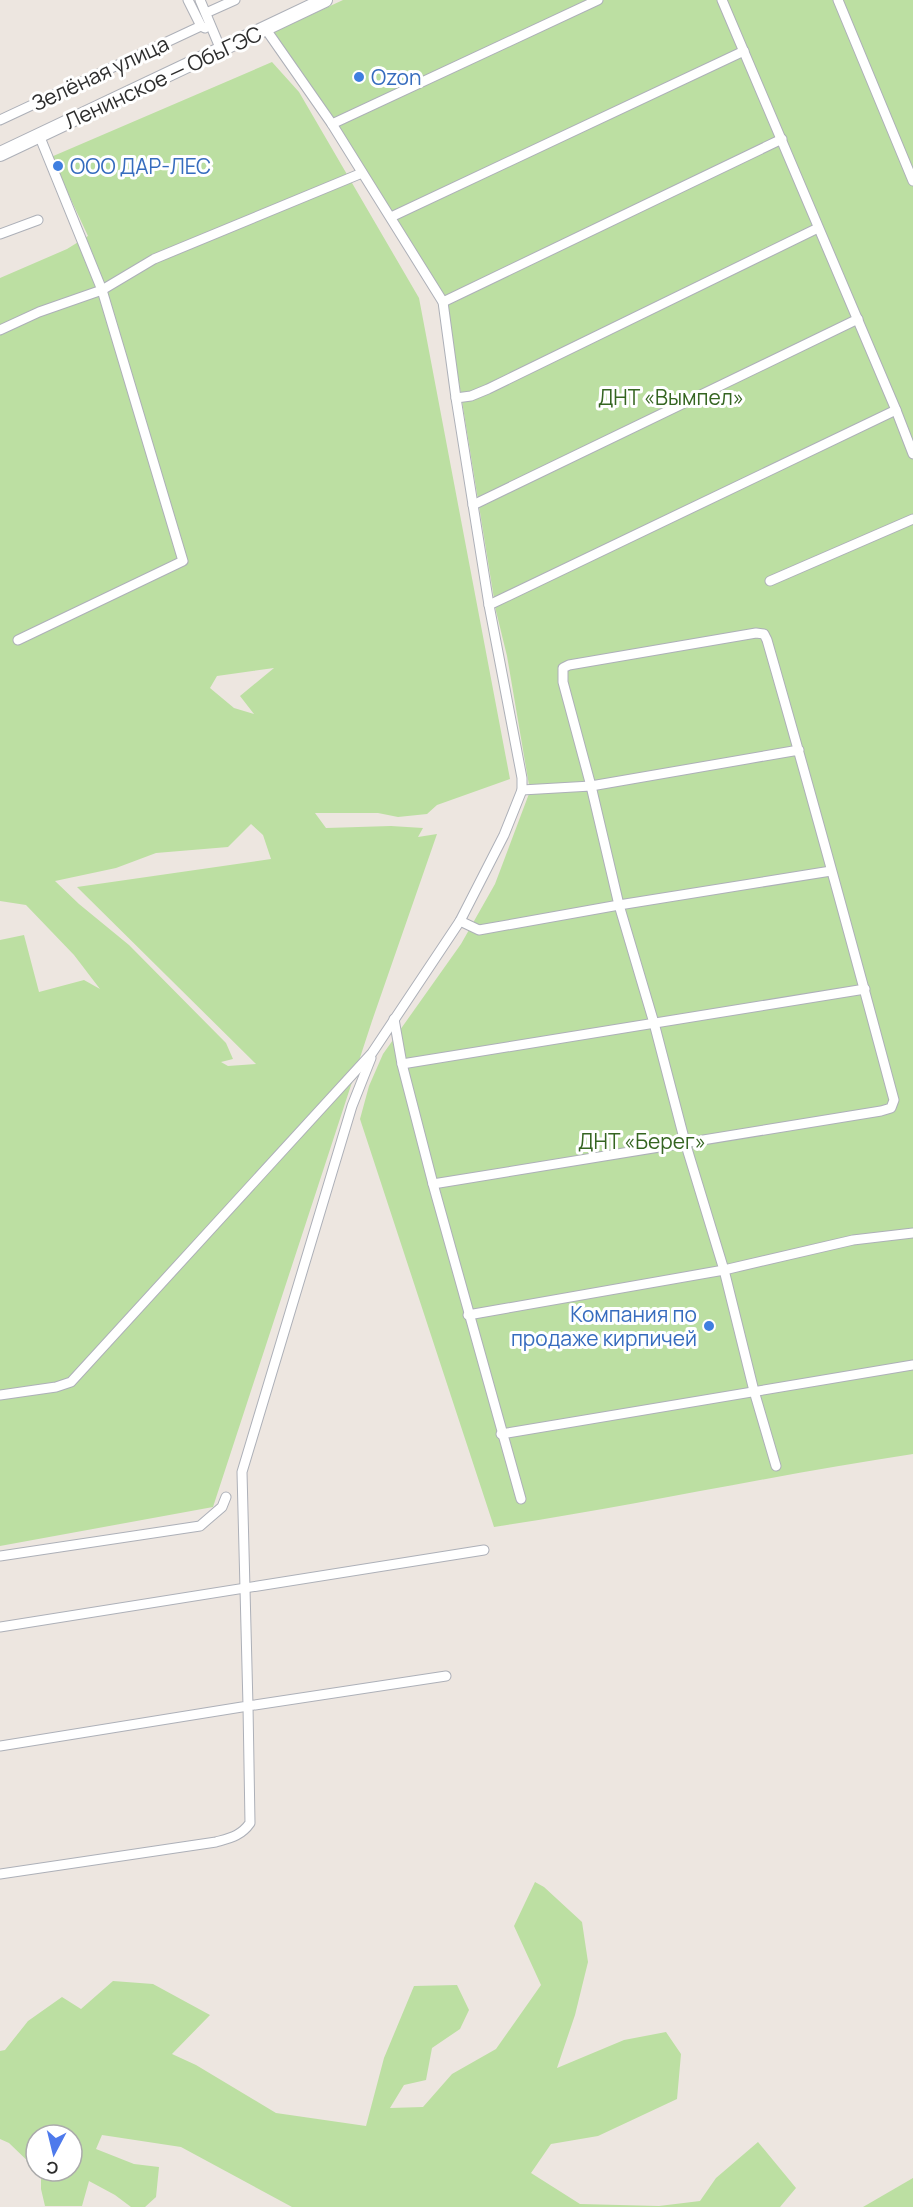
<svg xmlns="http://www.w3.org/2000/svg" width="913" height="2207" font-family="Manrope,sans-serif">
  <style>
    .green { fill: #bcdfa2; fill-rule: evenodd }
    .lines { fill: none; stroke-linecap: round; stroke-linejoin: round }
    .minor-casing { stroke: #adb0b8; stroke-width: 11 }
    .secondary-casing { stroke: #adb0b8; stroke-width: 16 }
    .minor { stroke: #fff; stroke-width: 9 }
    .secondary { stroke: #fff; stroke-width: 14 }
    .shop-dot { fill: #3f7fe0; stroke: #fff; stroke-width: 2 }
    .labels { text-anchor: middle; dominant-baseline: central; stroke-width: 6; stroke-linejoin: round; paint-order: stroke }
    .street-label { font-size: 21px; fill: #2d2d2d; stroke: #fff }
    .shop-label { font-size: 21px; fill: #366cbe; stroke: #fff; text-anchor: start }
    .park-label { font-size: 21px; fill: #356521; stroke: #fff }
  </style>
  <rect width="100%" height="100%" fill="#ede6e0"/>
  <g class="green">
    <path d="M343,0H913V1454C773,1475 634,1506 494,1527L360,1119L369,1086L383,1054L461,944L495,884L530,791L507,656L496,611L445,296L274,32Z"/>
    <path d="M272,62L299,92L419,298L510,779L437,805L427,814L398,817L378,813H315L326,828L391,826L423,828L418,837L437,834L372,1021L213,1507L0,1546V940L24,935L39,992L84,980L100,989L74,955L26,905L0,901V278L67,249L88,236L51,157ZM274,668L240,696L254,714L234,708L210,688L217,676ZM251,824L263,835L271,859L77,887L256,1064L228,1066L221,1062L233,1059L226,1043L129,945L79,904L55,881L116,868L156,853L228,847Z"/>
    <path d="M535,1882L544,1887L582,1922L588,1962L575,2015L557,2068L624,2040L666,2032L681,2054L677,2099L598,2136L551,2144L531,2173L580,2204L659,2206L700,2201L716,2178L758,2142L796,2188L780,2207H292L181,2147L102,2135L96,2149L134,2164L159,2167L156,2197L145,2207H131L115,2195L89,2181L82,2206H45L41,2189V2173L38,2171H72V2135H36V2169L9,2143L0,2139V2051L5,2050L28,2021L62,1997L81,2009L113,1981L153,1984L210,2015L172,2054L196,2065L276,2113L366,2126L384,2058L414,1986L457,1985L469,2010L460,2029L432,2048L426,2080L404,2085L390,2108L423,2107L452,2074L496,2049L541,1985L514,1926Z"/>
    <path d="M913,2178V2207H863Z"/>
  </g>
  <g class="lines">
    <g class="minor-casing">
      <g id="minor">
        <path d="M188,0L201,26L205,28"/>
        <path d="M200,0L221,50"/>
        <path d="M722,0L896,410L913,454"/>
        <path d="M838,0L913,181"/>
        <path d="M206,13L235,0"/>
        <path d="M0,120L201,26"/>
        <path d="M332,124L598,0"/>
        <path d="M391,217L744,51"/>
        <path d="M0,234L38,220"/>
        <path d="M443,302L782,139"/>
        <path d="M0,330L39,312L102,290L154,259L362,173"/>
        <path d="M456,398L471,396L488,389L818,228"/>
        <path d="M473,505L858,319"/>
        <path d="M770,581L913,519"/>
        <path d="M489,605L896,410"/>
        <path d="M18,640L183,561L102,290L39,135"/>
        <path d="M522,790L591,786L619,905L654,1023L685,1142L724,1270L754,1391L776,1466"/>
        <path d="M460,921L479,930L619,905L831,871"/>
        <path d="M394,1019L402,1064L433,1184L521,1499"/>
        <path d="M402,1064L865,989"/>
        <path d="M433,1184L881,1111L891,1108L894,1100C853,947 811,793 767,640L764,634L756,633L569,665L563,668V682L591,786L799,750"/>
        <path d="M468,1315L724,1270L853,1240L913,1233"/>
        <path d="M0,1395L56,1387L71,1382L372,1053L460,921L504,835L522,790V778L489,605L456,398L443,302L332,124L265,28"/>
        <path d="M501,1434L913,1365"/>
        <path d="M0,1556L200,1526L222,1507L226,1497"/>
        <path d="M0,1627L484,1550"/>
        <path d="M0,1746L248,1706L242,1472L352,1106L371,1058"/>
        <path d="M0,1874L216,1842C230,1838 241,1836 250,1823L248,1706L446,1676"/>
      </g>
    </g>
    <g class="secondary-casing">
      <path id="secondary" d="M0,154L325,0"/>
    </g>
    <use href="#minor" class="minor"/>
    <use href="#secondary" class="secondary"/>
  </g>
  <g class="shop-dot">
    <circle cx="359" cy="77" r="6"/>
    <circle cx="58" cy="166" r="6"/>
    <circle cx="709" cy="1326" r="6"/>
  </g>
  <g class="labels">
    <g class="street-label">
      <text transform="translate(100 73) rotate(-25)">Зелёная улица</text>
      <text transform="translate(163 77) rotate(-25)">Ленинское — ОбьГЭС</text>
    </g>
    <g class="shop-label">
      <text x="371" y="77">Ozon</text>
      <text x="70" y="166">ООО ДАР-ЛЕС</text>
      <text x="697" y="1314" text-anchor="end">Компания по<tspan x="697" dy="24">продаже кирпичей</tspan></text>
    </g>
    <g class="park-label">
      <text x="671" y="397">ДНТ «Вымпел»</text>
      <text x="642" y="1141">ДНТ «Берег»</text>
    </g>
  </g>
  <g transform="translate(54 2153) rotate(187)"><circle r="28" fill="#ffffff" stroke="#ababab" stroke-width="1.5"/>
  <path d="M0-4.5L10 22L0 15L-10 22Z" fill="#4e7aec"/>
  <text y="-9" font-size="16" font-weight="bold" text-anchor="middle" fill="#2d2d2d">С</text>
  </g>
</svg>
